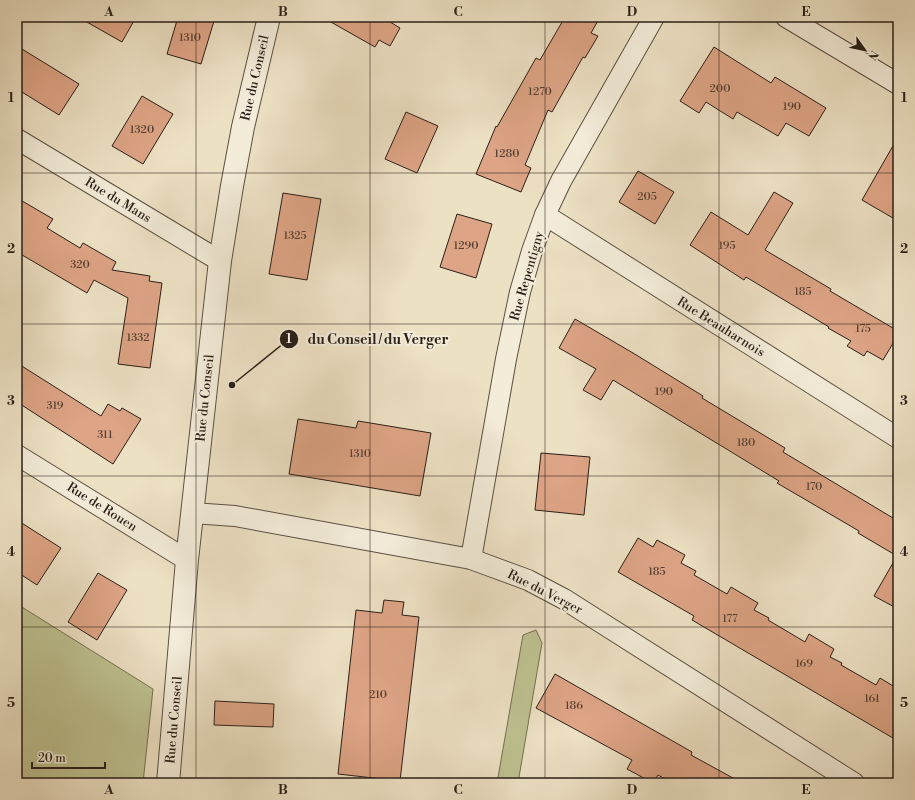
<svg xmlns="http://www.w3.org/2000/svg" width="915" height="800" font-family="'Libre Bodoni',serif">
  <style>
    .green { fill: #bec190; stroke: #747054 }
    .building { fill: #dda485; stroke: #2a1f18 }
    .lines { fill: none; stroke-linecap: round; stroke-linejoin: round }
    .minor-casing { stroke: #5b5043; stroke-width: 22 }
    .tertiary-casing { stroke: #5b5043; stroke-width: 24 }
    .minor { stroke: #f3ecd9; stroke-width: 20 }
    .tertiary { stroke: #f3ecd9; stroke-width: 22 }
    .grid { fill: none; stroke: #2a1f18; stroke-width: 1; stroke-opacity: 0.55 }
    .labels { text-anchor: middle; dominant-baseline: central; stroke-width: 4; stroke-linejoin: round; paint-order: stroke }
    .number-label { font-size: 11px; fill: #574033 }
    .street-label { font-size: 13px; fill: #2a1f18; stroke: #f3ecd9 }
    .leader { fill: none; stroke: #2a1f18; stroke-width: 1.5 }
    .callout-dot { fill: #2a1f18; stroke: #f3ecd9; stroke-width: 1.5 }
    .mark-label { font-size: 12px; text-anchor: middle; font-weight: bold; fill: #fff }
    .callout-label { font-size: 14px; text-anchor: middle; font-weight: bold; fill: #2a1f18; stroke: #f3ecd9; stroke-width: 4; stroke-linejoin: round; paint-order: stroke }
    .neatline { fill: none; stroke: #2a1f18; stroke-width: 1.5 }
    .grid-label { font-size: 13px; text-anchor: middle; font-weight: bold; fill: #2a1f18 }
  </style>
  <rect width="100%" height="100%" fill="#ede1c4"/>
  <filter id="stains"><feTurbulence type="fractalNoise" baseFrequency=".005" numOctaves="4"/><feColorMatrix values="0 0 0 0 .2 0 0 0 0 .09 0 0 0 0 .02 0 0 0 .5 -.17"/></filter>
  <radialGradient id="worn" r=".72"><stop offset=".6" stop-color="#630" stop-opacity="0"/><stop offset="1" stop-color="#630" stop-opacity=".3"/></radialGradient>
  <g class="green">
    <path d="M17,604L153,689L143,783H17Z"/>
    <path d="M536,630L542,643L518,783H497L523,635Z"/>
  </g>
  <g class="building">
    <path d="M78,17H136L122,42Z"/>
    <path d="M178,17H199L214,21L201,64L167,54Z"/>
    <path d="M322,17H382L400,28L390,46L379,40L375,47Z"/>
    <path d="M565,17H600L591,33L598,36L585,58L583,57L552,112L548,110L525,165L531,168L521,192L476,174L496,126L497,127L536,58L540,60Z"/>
    <path d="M17,46L79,84L59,115L17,89Z"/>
    <path d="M714,47L771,83L775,77L826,108L809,136L786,123L778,136L737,112L733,119L706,102L699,113L680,101Z"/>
    <path d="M142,96L173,114L143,164L112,146Z"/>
    <path d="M406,112L438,126L417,173L385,159Z"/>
    <path d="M898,137V221L862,200Z"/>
    <path d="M638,171L674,192L655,224L619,202Z"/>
    <path d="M774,192L793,203L765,250L831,289L830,291L898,331V335L883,360L867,351L864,356L847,346L851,341L828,328L829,327L746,277L744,280L690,245L711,212L748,235Z"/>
    <path d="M283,193L321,199L307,280L269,274Z"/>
    <path d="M17,198L53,219L47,228L80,248L83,243L116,262L112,270L150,276L149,281L162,283L150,368L118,364L128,298L94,280L87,293L17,252Z"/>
    <path d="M457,214L492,224L476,278L440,267Z"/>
    <path d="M575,319L633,353L703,396L702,398L785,448L783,452L898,521V609L874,596L897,556L858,533L859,531L777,483L779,481L613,380L601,400L583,390L596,369L559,348Z"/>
    <path d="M17,363L101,416L108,404L120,411L122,408L141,419L113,464L17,402Z"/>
    <path d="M298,419L356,428L358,421L431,433L420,496L289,474Z"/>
    <path d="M541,453L590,457L584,515L535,510Z"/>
    <path d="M17,520L61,548L37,585L17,572Z"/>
    <path d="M638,538L653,547L657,540L685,555L681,563L696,571L694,575L727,594L731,587L758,603L754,610L769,618L768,620L805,642L809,634L834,649L830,657L842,663L841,665L876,685L880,678L898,689V741L692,620L694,616L618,572Z"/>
    <path d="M98,573L127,590L97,640L68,622Z"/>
    <path d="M384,600L404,602L402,615L419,617L400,781L338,774L356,610L382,613Z"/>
    <path d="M555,674L692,752L691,755L742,783H672L658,775L653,783L627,769L632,760L536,708Z"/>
    <path d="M215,701L274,704L273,727L214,725Z"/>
  </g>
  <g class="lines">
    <g class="minor-casing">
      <g id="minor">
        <path d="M786,17L898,84"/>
        <path d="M17,139L220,261"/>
        <path d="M545,215L898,438"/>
        <path d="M17,455L187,560"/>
        <path d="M192,513L235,516L471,559L528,580L564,599L854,783"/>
        <path d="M471,559L506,359L520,292L532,251L545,215L561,181L654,17"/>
      </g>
    </g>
    <g class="tertiary-casing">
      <path id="tertiary" d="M168,783L187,560L220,261L232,186L243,127L269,17"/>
    </g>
    <use href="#minor" class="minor"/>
    <use href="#tertiary" class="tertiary"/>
  </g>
  <path class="grid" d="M196,17V783M370,17V783M545,17V783M719,17V783M17,173H898M17,324H898M17,476H898M17,627H898"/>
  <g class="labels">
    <g class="number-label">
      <text x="190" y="38">1310</text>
      <text x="720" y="89">200</text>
      <text x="540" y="92">1270</text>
      <text x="792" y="107">190</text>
      <text x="142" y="130">1320</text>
      <text x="507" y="154">1280</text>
      <text x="647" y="197">205</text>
      <text x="295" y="236">1325</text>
      <text x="466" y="246">1290</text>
      <text x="727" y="246">195</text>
      <text x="80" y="265">320</text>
      <text x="803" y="292">185</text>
      <text x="863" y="329">175</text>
      <text x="138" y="338">1332</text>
      <text x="664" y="392">190</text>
      <text x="55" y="406">319</text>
      <text x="105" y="435">311</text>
      <text x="746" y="443">180</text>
      <text x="360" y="454">1310</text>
      <text x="814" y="487">170</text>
      <text x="657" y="572">185</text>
      <text x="730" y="619">177</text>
      <text x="804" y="664">169</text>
      <text x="378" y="695">210</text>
      <text x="872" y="699">161</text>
      <text x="574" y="706">186</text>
    </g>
    <g class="street-label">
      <text transform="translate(255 78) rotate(-77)">Rue du Conseil</text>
      <text transform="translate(118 200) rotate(31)">Rue du Mans</text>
      <text transform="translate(527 276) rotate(-74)">Rue Repentigny</text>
      <text transform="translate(721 327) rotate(32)">Rue Beauharnois</text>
      <text transform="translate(205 398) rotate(-84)">Rue du Conseil</text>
      <text transform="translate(102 507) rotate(32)">Rue de Rouen</text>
      <text transform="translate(545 592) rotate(27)">Rue du Verger</text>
      <text transform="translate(174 720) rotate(-85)">Rue du Conseil</text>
    </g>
  </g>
  <path class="leader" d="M232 385L289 339"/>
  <g class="callout-dot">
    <circle cx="232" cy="385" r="4"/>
    <circle cx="289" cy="339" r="10"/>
  </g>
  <g class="mark-label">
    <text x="289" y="343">1</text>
  </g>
  <g class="callout-label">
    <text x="378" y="344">du Conseil / du Verger</text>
  </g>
  <rect width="915" height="800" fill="none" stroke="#ede1c4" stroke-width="44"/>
  <g transform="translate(865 50) rotate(123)" stroke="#f3ecd9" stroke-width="3" paint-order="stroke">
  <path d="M0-3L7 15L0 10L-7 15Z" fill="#2a1f18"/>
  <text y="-6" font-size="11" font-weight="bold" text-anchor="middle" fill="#2a1f18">N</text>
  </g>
  <path d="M32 762v6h73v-6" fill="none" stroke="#2a1f18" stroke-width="2"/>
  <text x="38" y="762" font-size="12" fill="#2a1f18" stroke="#f3ecd9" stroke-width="3" paint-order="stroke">20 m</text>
  <rect x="22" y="22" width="871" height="756" class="neatline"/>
  <g class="grid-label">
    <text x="109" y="16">A</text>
    <text x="283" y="16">B</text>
    <text x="458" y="16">C</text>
    <text x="632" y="16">D</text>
    <text x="806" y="16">E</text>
    <text x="11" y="102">1</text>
    <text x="904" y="102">1</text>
    <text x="11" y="253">2</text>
    <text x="904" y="253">2</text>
    <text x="11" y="405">3</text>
    <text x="904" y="405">3</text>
    <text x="11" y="556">4</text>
    <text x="904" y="556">4</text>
    <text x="11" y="707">5</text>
    <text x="904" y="707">5</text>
    <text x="109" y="794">A</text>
    <text x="283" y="794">B</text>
    <text x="458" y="794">C</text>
    <text x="632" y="794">D</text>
    <text x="806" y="794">E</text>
  </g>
  <rect width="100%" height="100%" filter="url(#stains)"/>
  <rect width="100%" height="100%" fill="url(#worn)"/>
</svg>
